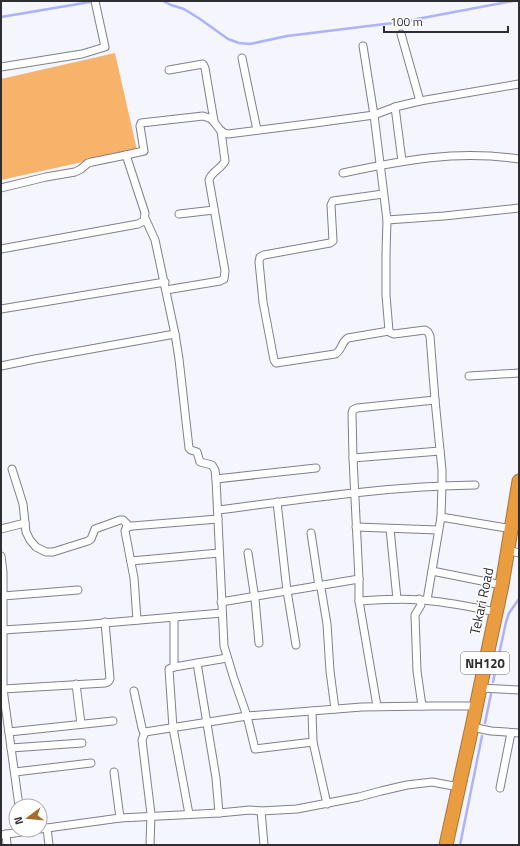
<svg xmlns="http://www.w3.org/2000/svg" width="520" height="846" font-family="'Titillium Web',sans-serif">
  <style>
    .green { fill: #f7b36a }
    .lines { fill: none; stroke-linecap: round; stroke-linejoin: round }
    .stream { stroke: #adb2fb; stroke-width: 2.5 }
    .street-casing { stroke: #7f808d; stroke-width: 9 }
    .highway-casing { stroke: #a8753c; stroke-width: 15 }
    .street { stroke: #fff; stroke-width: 7 }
    .highway { stroke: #ea9c41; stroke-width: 13 }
    .labels { text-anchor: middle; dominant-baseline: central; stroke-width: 3; stroke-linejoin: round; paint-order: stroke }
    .shield { fill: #fff; stroke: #6c6c70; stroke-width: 1 }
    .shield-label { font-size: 13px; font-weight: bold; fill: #2d2d32 }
    .street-label { font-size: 14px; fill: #2d2d32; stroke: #fff }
  </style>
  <rect width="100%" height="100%" fill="#f4f5fd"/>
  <path class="green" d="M115,53L137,150L1,180V79Z"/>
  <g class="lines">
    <g class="stream">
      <path d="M163,1L171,5L184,9L200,19L228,39L239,43L250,44L287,36L401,22L513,1"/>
      <path d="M1,17L90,2"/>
      <path d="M493,682L506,622L509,613L519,599"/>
      <path d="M485,723L491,694"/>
      <path d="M460,845L482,736"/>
    </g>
    <g class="street-casing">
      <g id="street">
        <path d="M401,34L420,101"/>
        <path d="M363,46L374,115L387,220L386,253V295L389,331L391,333L394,334L425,330L428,332L430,336L435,400L442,470V485L441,517L427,600"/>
        <path d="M242,58L257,130"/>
        <path d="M1,67L82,54L105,47L95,1"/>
        <path d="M169,70L203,64L205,68L214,121"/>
        <path d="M395,107L402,161"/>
        <path d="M126,155L144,151L140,126L141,123L203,116C206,117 210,118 212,120C218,125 219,133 228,134L315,123L374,115L395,107L420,101L519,84"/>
        <path d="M343,173C404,160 456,150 519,159"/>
        <path d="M1,188L46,177L75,172L81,169L88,163L92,162L126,155L145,213L144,221L138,224L1,249"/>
        <path d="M383,194L333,201L331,205L333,241L330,243L264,255L260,257L259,262L263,302L274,360L276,363L335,354C342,351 341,342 348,338L389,331"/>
        <path d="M179,214L214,210"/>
        <path d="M145,218L155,240L175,334L179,359L189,448L191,450L197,452L200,462L212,465L215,470L216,479L224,646L234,679L247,716L255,749L313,742"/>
        <path d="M387,220L444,216L519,208"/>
        <path d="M166,290L220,281L224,279L225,271L209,180C211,172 221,169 225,161L221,131"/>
        <path d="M1,309L165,282"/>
        <path d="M1,366L35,359L175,334"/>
        <path d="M469,376L519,373"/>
        <path d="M353,458L440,451"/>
        <path d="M12,469L23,504L26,532L30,540L36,547L46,552H53L88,541L91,539L95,529L120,520H123L129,526"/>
        <path d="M216,479L316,468"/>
        <path d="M277,502L287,591L296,645"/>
        <path d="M218,510C303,499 389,486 475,485"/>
        <path d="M441,517L512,529"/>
        <path d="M356,527L438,530"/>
        <path d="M1,529L25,523"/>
        <path d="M390,529L397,599"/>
        <path d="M311,533L319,586L321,588L327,624L330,671L335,709"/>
        <path d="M508,550L519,553"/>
        <path d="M248,553L255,599L259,643"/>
        <path d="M1,556L3,572V689L19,806"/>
        <path d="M131,561L219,553"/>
        <path d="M432,571L502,585"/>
        <path d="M3,596L78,590"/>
        <path d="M419,599L421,605L415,615L417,671L422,706"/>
        <path d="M359,601C379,600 399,598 419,600C445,601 471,607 496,612"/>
        <path d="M221,602L359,579"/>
        <path d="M174,617V667"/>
        <path d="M137,620L134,578L125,531L126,528L132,526L218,519"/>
        <path d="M3,630L81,625L222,613"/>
        <path d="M197,663L216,778L219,813"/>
        <path d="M76,684L81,724"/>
        <path d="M480,688L519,690"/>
        <path d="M3,689L105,683L108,682L110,679L105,622"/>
        <path d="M134,691L142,728L143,731L145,732L247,716L362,707L431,706H476"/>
        <path d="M377,706L359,601V579L353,458L352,413L353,410L357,408L435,400"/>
        <path d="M312,711L313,742L327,804"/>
        <path d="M472,727L491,731L519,733"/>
        <path d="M9,732L113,721"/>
        <path d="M145,732L142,740L151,814L150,845"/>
        <path d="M11,748L82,743"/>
        <path d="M15,772L91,763"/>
        <path d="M114,772L120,818"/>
        <path d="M500,788L511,733"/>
        <path d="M261,811L264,845"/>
        <path d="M189,814L173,728L169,669L174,667L227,658"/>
        <path d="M47,828L49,845"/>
        <path d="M40,829L120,818L219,813L250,810L261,811L297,809L359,797L381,791L407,785L432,782L459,787"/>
        <path d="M6,834L7,845"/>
        <path d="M1,835L34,830"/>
      </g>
    </g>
    <g class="highway-casing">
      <path id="highway" d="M446,845L472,727L480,688L502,585L519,481"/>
    </g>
    <use href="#street" class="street"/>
    <use href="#highway" class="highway"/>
  </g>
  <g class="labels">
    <rect class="shield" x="461" y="652" width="48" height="22" rx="3"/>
    <g class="shield-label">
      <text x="485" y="663">NH120</text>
    </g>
    <g class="street-label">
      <text transform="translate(481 601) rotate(-78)">Tekari Road</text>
    </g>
  </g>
  <rect width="520" height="846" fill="none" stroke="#2d2d32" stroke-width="4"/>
  <g transform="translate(28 818) rotate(254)"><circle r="19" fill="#ffffff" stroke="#ababad"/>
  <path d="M0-3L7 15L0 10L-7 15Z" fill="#a56d2a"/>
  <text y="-6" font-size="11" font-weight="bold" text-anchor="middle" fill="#2d2d32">N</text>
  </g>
  <path d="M384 26v6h124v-6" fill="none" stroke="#2d2d32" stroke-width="2"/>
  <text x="390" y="26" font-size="12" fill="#2d2d32" stroke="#ffffff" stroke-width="3" paint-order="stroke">100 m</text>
</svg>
